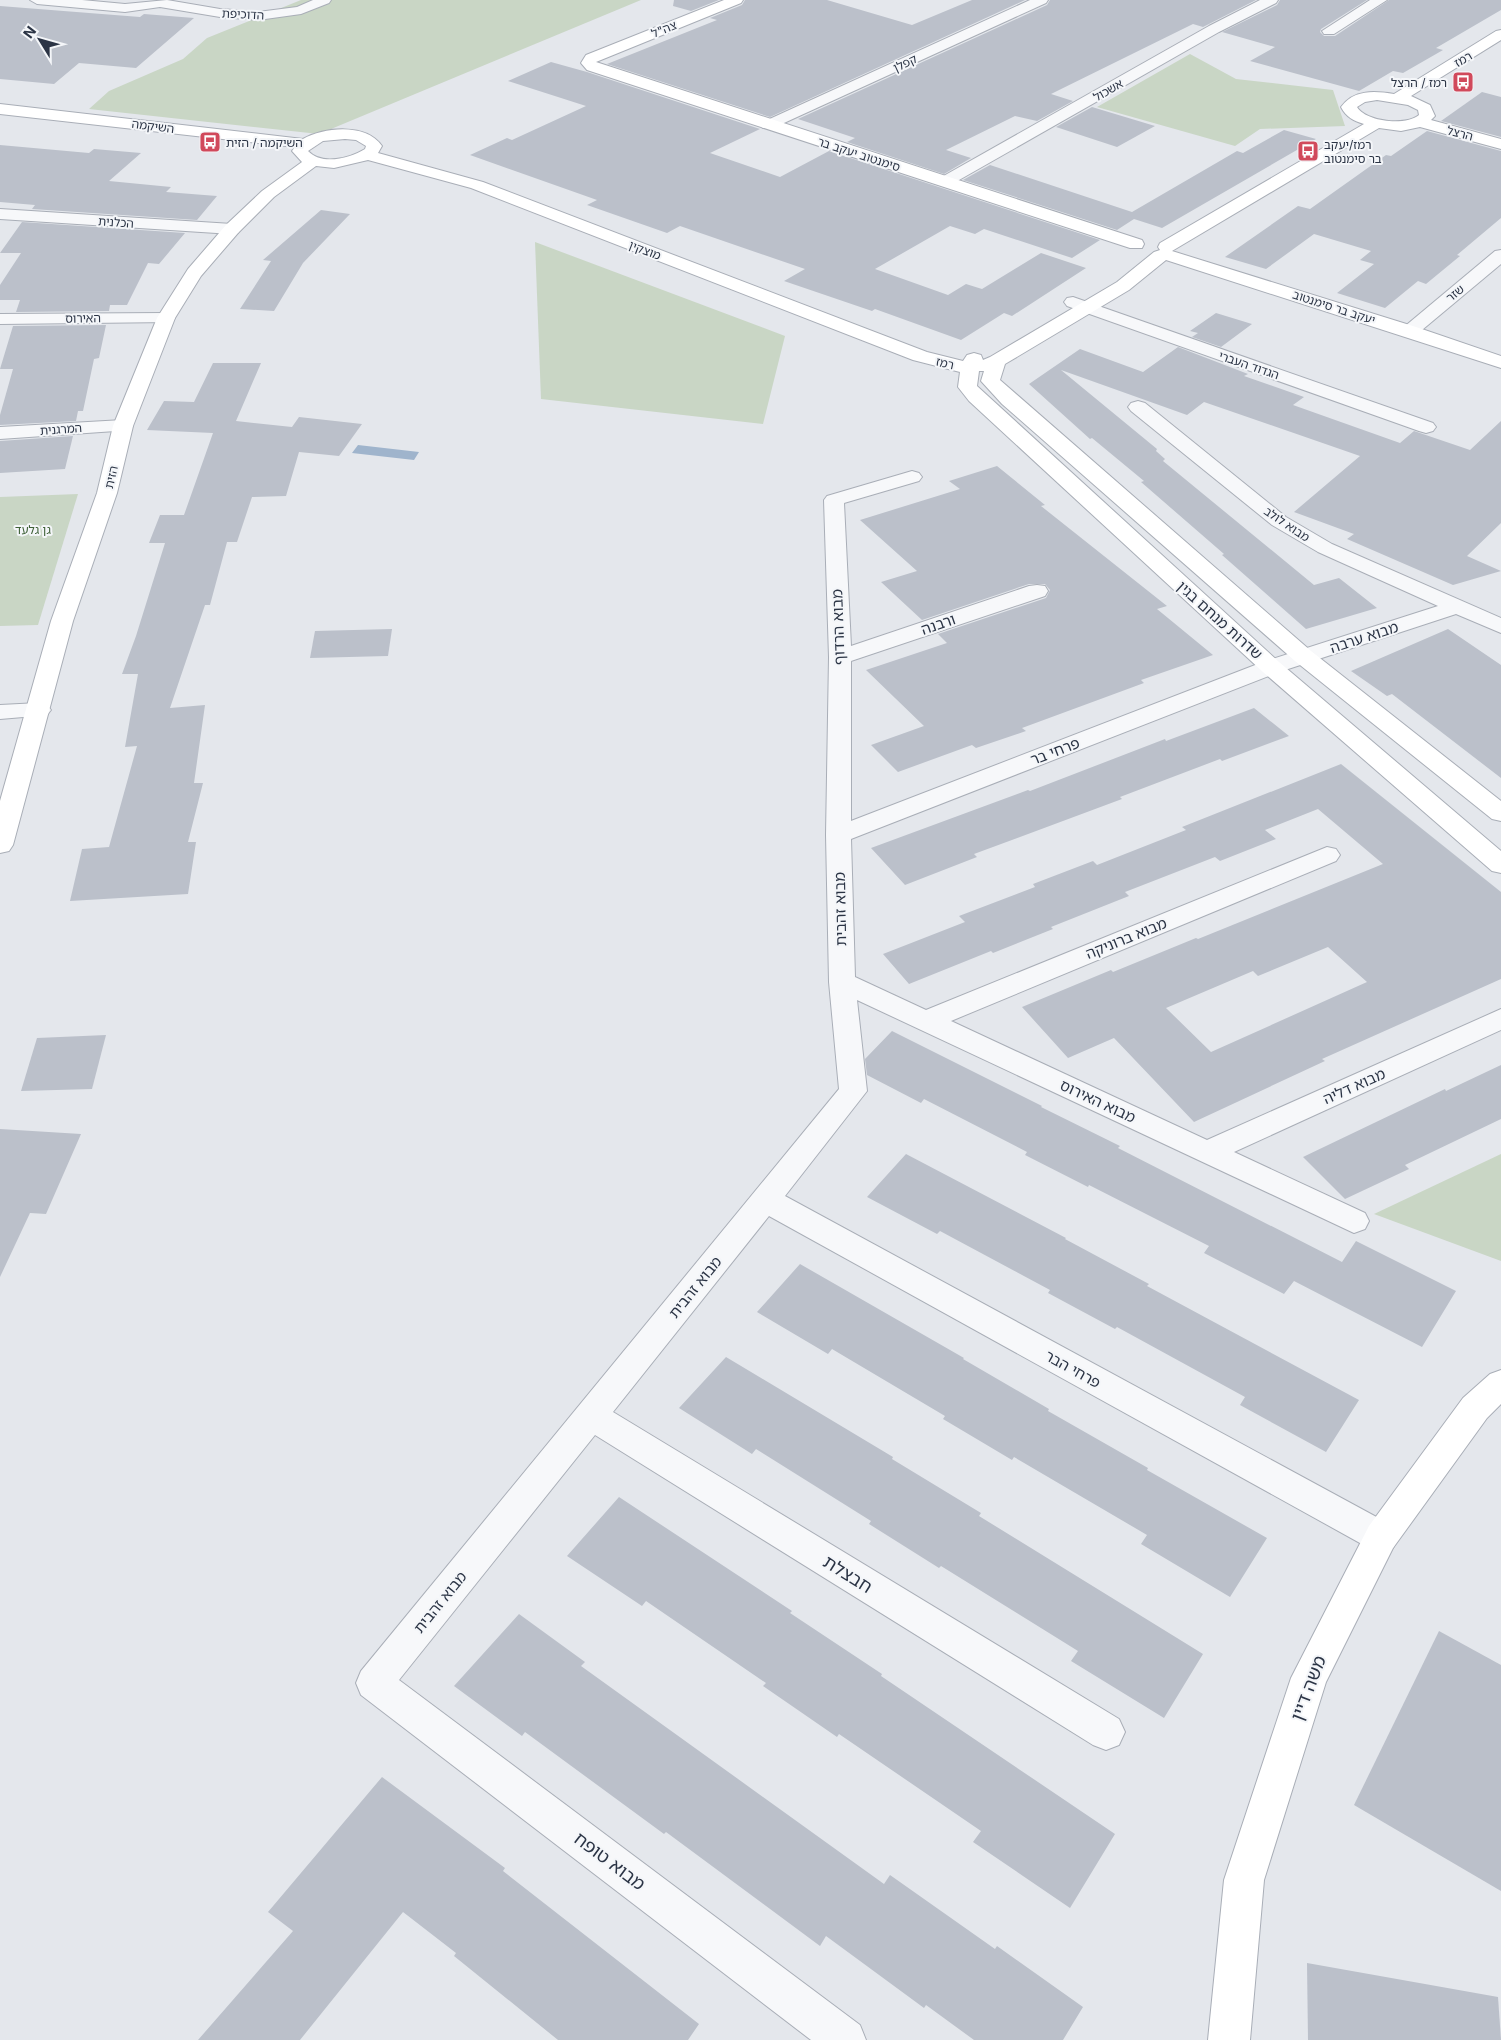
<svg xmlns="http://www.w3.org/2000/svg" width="1501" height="2040" font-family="Inter,'Noto Sans Hebrew',sans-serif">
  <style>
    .green { fill: #c9d6c5 }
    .water { fill: #9fb4cc }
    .building { fill: #bbc0ca; fill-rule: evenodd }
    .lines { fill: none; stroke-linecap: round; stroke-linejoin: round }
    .street-casing { stroke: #a9aeb7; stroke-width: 2 }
    .secondary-casing { stroke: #a9aeb7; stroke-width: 2 }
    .street { fill: #f7f8fa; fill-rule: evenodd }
    .secondary { fill: #fff; fill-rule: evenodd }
    .labels { text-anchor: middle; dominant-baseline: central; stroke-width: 4; stroke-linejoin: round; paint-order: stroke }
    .far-street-label { font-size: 12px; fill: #2b3445; stroke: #f4f6f9 }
    .far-poi-label { font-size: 12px; fill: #2b3445; stroke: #f4f6f9; text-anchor: start }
    .far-park-label { font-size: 12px; fill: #3f6138; stroke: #f4f6f9 }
    .street-label { font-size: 15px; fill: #2b3445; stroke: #f4f6f9 }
    .near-street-label { font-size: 18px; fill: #2b3445; stroke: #f4f6f9 }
  </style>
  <rect width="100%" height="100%" fill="#e4e7ec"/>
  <g class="green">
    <path d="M301,0H641L319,134L89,109L109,91L183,59L207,38Z"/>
    <path d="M1190,54L1236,79L1333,90L1345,126L1260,129L1235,146L1097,107Z"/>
    <path d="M535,242L785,336L763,424L541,399Z"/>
    <path d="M78,494L38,625L0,626V497Z"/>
    <path d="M1501,1154V1261L1374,1214Z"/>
  </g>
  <path class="water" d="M358,445L419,452L414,460L352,453Z"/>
  <g class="building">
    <path d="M674,0H719L691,11L673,6Z"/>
    <path d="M745,0H827L912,25L972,0H1025L770,117L607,64L717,20L710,18L742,5Z"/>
    <path d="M1050,0H1256L1203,27L1193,24L1051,94L1073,101L1037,121L1015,116L946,150L971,158L944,174L847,142L855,138L798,119L1047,5Z"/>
    <path d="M1280,0H1367L1321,29L1320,32L1324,36H1335L1389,0H1501V10L1436,48L1443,50L1403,73L1393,71L1359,91L1250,61L1275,47L1222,32L1277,5Z"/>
    <path d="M0,6L140,17L144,14L194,18L136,68L79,63L54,84L0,79Z"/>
    <path d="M551,62L587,72L760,129L710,153L780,177L829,151L1100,240L1072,258L984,229L975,234L950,226L875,269L948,295L966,284L982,289L1041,253L1086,268L1012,316L1004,313L961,340L875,309L872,311L784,281L805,269L680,226L667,233L587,205L597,200L470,155L507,138L512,140L586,106L508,81Z"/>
    <path d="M1482,92L1501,97V137L1441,121Z"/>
    <path d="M1092,107L1155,126L1117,147L1056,127Z"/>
    <path d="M1284,130L1316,139L1162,228L1134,219L1117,230L963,180L990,165L1132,212L1237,151L1243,153Z"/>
    <path d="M1427,131L1501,151V218L1457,255L1460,256L1426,284L1418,281L1385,308L1337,293L1374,264L1360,260L1371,251L1314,234L1266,269L1225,257L1298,206L1310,209L1386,155L1391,156Z"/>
    <path d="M0,145L89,153L94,149L141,153L109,181L171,187L166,192L217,196L197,220L32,209L35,205L0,202Z"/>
    <path d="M321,210L350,214L303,263L274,311L240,309L271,261L263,260Z"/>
    <path d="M22,222L185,233L159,264L148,263L127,305H110L109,311L16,312L20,300H0V285L21,253H0Z"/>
    <path d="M1216,313L1252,324L1221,347L1192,337L1198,333L1190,331Z"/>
    <path d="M106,325L99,358L94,359L83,411H78L76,421L0,425V415L13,369H0L13,326Z"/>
    <path d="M1178,347L1248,374L1244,376L1304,397L1293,405L1400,443L1414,431L1470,450L1501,421V523L1467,556L1501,571L1453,585L1347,539L1354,534L1294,512L1360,456L1204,402L1187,415L1061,370L1157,449L1156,451L1165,459L1163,461L1314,585L1339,578L1377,608L1306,629L1222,555L1224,554L1141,482L1144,481L1092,438L1090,439L1029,384L1080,349L1143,372Z"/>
    <path d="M213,363H261L236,421L292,427L299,417L362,424L339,456L299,452L286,496L252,497L237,542H227L210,605H205L170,708L205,705L194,783H203L188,842H196L188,894L70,901L82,849L109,847L137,746L125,747L138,674H122L136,636L165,543H149L160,515H184L213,433L147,430L164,401L194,402Z"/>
    <path d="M73,436L65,469L0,473V441Z"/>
    <path d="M997,466L1045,505L1041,506L1167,606L1157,609L1213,655L1141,680L1144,683L1022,728L1026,731L976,748L972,745L898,772L871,745L924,726L866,670L947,643L938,634L1046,598L1050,590L1045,584H1029L922,620L881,582L917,571L860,520L960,489L949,481Z"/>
    <path d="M392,629L388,656L310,658L315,631Z"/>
    <path d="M1448,629L1501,665V778L1392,694L1387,696L1351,671Z"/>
    <path d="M1254,708L1289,736L1222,761L1220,759L1120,797L1122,799L974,854L977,857L905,885L871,848L1028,790L1030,791L1165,739L1166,741Z"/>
    <path d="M1341,764L1501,892V979L1322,1059L1325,1061L1194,1122L1114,1038L1068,1058L1022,1007L1111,970L1113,972L1196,938L1198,939L1383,864L1318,809L1265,830L1276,839L1220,861L1215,857L1125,892L1129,896L1051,927L1053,929L993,953L991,951L909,984L883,954L965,922L959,916L1035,887L1033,884L1093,861L1097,865L1186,830L1182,827ZM1328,947L1367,982L1211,1052L1166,1008L1253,971L1258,976Z"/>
    <path d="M892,1031L1042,1106L1041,1107L1120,1146L1118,1148L1342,1262L1356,1241L1456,1291L1422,1347L1294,1281L1284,1294L1204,1253L1209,1246L1089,1185L1088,1187L1025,1155L1027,1152L924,1099L921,1103L867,1075L865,1059Z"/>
    <path d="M106,1035L92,1089L21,1091L37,1038Z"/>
    <path d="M1501,1065V1119L1405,1165L1409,1169L1345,1199L1303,1157L1445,1089L1446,1091Z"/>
    <path d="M0,1129L81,1134L46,1214L30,1213L0,1277Z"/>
    <path d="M906,1154L1066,1238L1065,1239L1149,1284L1147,1286L1359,1400L1326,1452L1240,1405L1245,1397L1117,1327L1115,1329L1048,1293L1050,1290L940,1231L937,1234L867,1197Z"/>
    <path d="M800,1264L964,1358L963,1359L1049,1409L1048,1411L1148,1468L1147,1470L1267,1538L1230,1597L1141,1544L1147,1535L1014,1457L1012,1460L943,1419L945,1416L832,1349L828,1354L757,1312Z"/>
    <path d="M726,1357L893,1457L892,1459L981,1513L979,1516L1203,1654L1164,1718L1071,1661L1078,1651L941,1566L939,1568L869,1524L871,1521L756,1449L752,1454L679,1408Z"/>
    <path d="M619,1497L792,1611L790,1613L882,1674L881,1676L1115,1834L1070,1908L973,1842L981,1831L839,1734L837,1737L763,1686L766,1683L646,1601L642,1606L567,1556Z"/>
    <path d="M519,1614L585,1662L581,1666L884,1884L890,1875L995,1949L997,1946L1083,2007L1063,2040H974L926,2005L924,2008L826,1936L820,1946L666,1832L664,1834L525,1732L522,1736L454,1686Z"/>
    <path d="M1439,1631L1501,1665V1891L1354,1805Z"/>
    <path d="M382,1777L505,1868L503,1871L699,2024L688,2040H558L454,1956L456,1953L403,1912L300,2040H198L293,1931L268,1912Z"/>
    <path d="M1307,1963L1498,1997L1501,2040H1308Z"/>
  </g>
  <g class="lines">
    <g class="street-casing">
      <g id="street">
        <path d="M30,0H82L125,4L167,0L220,9L258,12L297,7L313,0H331L329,3L301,14L258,20L220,17L160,7L125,12L37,4Z"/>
        <path d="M1030,0H1048L1046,3L773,128H763L760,125L763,122Z"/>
        <path d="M1260,0H1278L1276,3L1219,32L952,184H940L938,181L940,178L1209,26Z"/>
        <path d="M1370,0H1387L1334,34H1324L1322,31Z"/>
        <path d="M0,209L232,224L238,225L240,229L238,233L232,234L0,219Z"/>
        <path d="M1501,250V264L1416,335L1410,336L1404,335L1401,331L1404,327L1495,251Z"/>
        <path d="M1073,297L1433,423L1436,427L1433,431L1426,433L1419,431L1067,306L1064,302L1067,298Z"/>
        <path d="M166,313L172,314L175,318L172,322L0,324V314Z"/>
        <path d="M1138,401L1145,403L1286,517L1332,544L1501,618V633L1456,614L1279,672L851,839L855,977L926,1010L1327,847L1336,849L1340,855L1336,861L951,1021L1207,1140L1501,1009V1030L1234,1152L1365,1213L1369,1221L1365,1229L1354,1233L857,1000L867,1091L785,1196L1393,1526L1398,1537L1393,1548L1381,1552L1369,1548L769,1216L613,1412L1119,1719L1125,1732L1119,1745L1106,1750L1093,1745L595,1435L399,1680L860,2025L866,2040H811L361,1695L356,1683L361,1671L839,1089L829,982L826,835L829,657L824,500L827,496L912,471L919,473L922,477L919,481L844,503L851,646L1029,586L1037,585L1045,586L1048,591L1045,596L851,661V821L1263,662L1438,606L1318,552L1272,525L1131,411L1128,407L1131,403Z"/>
        <path d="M123,420L130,422L133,426L130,430L0,439V427Z"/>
        <path d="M39,703L47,705L51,710L47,715L0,719V705Z"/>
      </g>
    </g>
    <g class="secondary-casing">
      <g id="secondary">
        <path d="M724,0H743L741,3L596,62L1142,240L1144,244L1142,248H1130L587,70L581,63L586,55Z"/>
        <path d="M1501,30V40L1411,96L1430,105L1435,116L1431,120L1501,139V149L1420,127L1401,131L1379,128L1172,251L1416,327L1501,356V368L1166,260L1129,290L1005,364L1000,380L1311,651L1501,801V821L1492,819L1295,661L1002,404L981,381L984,371H979L977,386L1279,662L1501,851V873L1492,871L1263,672L969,401L958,387L960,372L913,360L471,188L368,160L334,168L316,166L274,197L238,233L201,276L175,318L133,426L117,493L73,621L13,845L9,851L0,853V801L51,621L97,493L113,426L157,318L188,269L226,225L262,191L302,162L292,151L295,147L0,114V104L303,139C325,127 366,123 382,146L378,153L483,182L927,352L963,361L967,355L974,353L981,355L983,360L990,357L1117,282L1154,252L1160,250L1158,247L1160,243L1364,124C1354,121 1346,117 1341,107C1354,89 1375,91 1394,94L1496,31ZM1377,100L1408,105L1418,110L1419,115C1406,126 1366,122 1357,107L1365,102ZM345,139L356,140L366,146L365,149C350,158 322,166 308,151L323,141Z"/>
        <path d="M1501,1370V1404L1487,1418L1393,1548L1326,1682L1264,1880L1250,2040H1208L1224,1880L1291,1678L1369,1526L1463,1398L1490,1374Z"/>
      </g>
    </g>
    <use href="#street" class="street"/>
    <use href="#secondary" class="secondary"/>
  </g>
  <defs>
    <g id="bus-square" transform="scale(1.125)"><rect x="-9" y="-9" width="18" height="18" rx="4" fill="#d1495b" stroke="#f4f6f9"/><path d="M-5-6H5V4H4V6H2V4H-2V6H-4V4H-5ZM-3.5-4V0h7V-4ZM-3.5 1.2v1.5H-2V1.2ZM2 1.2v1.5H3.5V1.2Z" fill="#fff"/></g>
  </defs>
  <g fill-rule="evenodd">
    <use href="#bus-square" x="1463" y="82"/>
    <use href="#bus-square" x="210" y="142"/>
    <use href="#bus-square" x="1308" y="151"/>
  </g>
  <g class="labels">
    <g class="far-street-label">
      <text transform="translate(243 14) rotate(3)">הדוכיפת</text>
      <text transform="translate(664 29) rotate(-22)">צה"ל</text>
      <text transform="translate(1463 59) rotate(-31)">רמז</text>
      <text transform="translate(905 63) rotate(-25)">קפלן</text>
      <text transform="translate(1108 90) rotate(-30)">אשכול</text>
      <text transform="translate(153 126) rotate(7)">השיקמה</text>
      <text transform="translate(1460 133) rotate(15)">הרצל</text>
      <text transform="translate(859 154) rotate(18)">סימנטוב יעקב בר</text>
      <text transform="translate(116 222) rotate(4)">הכלנית</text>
      <text transform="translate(645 250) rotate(21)">מוצקין</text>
      <text transform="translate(1455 293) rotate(-40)">שזר</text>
      <text transform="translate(1334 307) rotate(18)">יעקב בר סימנטוב</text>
      <text transform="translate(83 318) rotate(-1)">האירוס</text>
      <text transform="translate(945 363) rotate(13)">רמז</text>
      <text transform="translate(1249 365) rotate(19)">הגדוד העברי</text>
      <text transform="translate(61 429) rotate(-4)">המרגנית</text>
      <text transform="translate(111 477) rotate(-77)">הזית</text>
      <text transform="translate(1287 524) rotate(34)">מבוא לולב</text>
    </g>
    <g class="far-poi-label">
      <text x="1447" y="82" text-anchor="end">רמז / הרצל</text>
      <text x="226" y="142">השיקמה / הזית</text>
      <text x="1324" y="144">רמז/יעקב<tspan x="1324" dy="14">בר סימנטוב</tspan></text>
    </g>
    <g class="far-park-label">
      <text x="33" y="529">גן גלעד</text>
    </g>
    <g class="street-label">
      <text transform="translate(1220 620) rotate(42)">שדרות מנחם בגין</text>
      <text transform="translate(938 624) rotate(-19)">ורבנה</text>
      <text transform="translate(838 627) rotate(-92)">מבוא הרדוף</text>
      <text transform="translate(1364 637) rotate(-18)">מבוא ערבה</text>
      <text transform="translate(1055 751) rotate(-21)">פרחי בר</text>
      <text transform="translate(840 909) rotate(-91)">מבוא זהבית</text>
      <text transform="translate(1126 938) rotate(-22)">מבוא ברוניקה</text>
      <text transform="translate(1354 1086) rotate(-24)">מבוא דליה</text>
      <text transform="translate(1098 1101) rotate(25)">מבוא האירוס</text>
      <text transform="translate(695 1287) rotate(-51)">מבוא זהבית</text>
      <text transform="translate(1073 1369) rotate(29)">פרחי הבר</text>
      <text transform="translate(440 1602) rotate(-51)">מבוא זהבית</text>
    </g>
    <g class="near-street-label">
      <text transform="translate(848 1574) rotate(32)">חבצלת</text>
      <text transform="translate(1308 1688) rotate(-69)">משה דיין</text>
      <text transform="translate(610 1861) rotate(37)">מבוא טופח</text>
    </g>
  </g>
  <g transform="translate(40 40) rotate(307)" stroke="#f4f6f9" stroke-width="4" paint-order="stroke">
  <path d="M0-4L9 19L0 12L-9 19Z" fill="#2b3445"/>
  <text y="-8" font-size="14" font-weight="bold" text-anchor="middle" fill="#2b3445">N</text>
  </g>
</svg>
